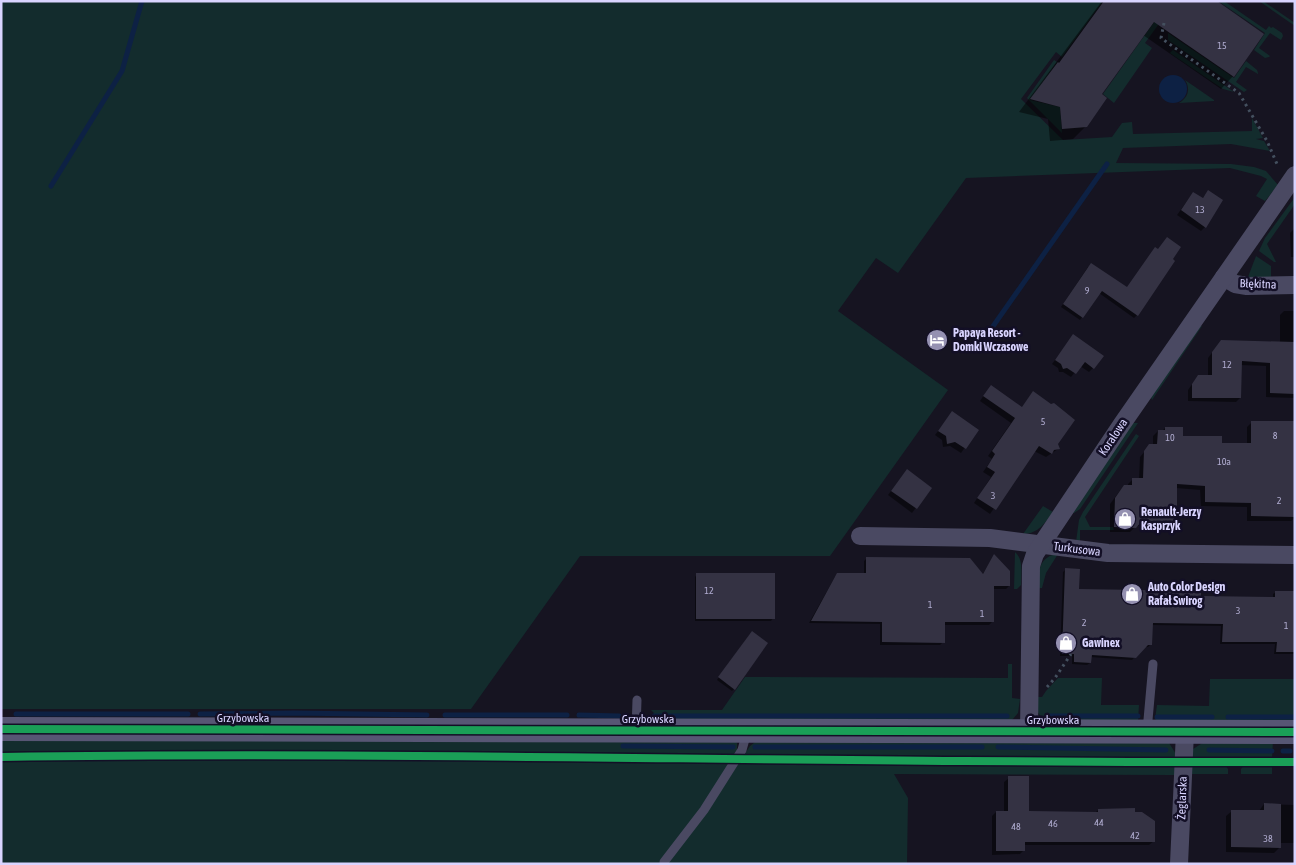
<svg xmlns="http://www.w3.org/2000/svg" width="1296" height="865" font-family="'Asap Condensed',sans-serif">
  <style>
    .green { fill: #132c2d }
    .water { fill: #0d2144 }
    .shadow { fill: #0007 }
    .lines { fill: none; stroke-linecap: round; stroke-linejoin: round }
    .stream { stroke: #0d2144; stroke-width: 5 }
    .building { fill: #343243 }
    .path { stroke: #44505f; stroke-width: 3; stroke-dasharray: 2.5 4; stroke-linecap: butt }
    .lane { stroke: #4a4962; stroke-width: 9 }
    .street { stroke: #4a4962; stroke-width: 18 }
    .secondary { stroke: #575674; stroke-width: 24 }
    .cycleway-casing { stroke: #130f26; stroke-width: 11 }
    .cycleway { stroke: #1a9f57; stroke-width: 8 }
    .labels { text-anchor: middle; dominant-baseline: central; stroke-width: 5; stroke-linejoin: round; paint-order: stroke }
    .number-label { font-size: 10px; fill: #b0acd0 }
    .street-label { font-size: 12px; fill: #d9d4ff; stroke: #130f26 }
    .poi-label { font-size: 12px; font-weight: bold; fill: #d9d4ff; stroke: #130f26; text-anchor: start }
  </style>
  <rect width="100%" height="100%" fill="#161421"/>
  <g class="green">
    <path d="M1,1H1103L1062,57L1056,52L1021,99L1063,140L1112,137L1122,123L1132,122L1133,134L1252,131V118L1263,138L1256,139L1264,141L1270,151L1231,144L1123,148L1116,163L1231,164L1254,167L1266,171L1278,185L1265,201L1256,196L1267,179L1261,176L1230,168L966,178L898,273L876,258L838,311L948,390L830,556H580L471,709H1Z"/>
    <path d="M1218,1H1224L1266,30L1269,26L1271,28L1273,27L1282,33L1283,36L1281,40L1270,33L1259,48L1270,56L1269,57L1265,58L1254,50L1265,33Z"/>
    <path d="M1259,1H1263L1295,23V26Z"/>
    <path d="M1157,18L1161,21L1145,43L1152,48L1114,103L1103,94Z"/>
    <path d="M1168,33L1234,78L1246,61L1257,70L1258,73V74L1246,67L1236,82L1247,90L1244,92L1168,40Z"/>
    <path d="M1173,50L1234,92L1223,89L1170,53Z"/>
    <path d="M1054,60L1057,62L1030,100L1060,107L1062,133L1027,98Z"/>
    <path d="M1185,80L1214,100V101L1179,103C1188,98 1191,89 1185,80Z"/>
    <path d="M1295,197V204L1267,244L1276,262H1274L1259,251L1265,238Z"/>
    <path d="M1256,256L1271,266V279H1252L1248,277Z"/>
    <path d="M1202,326L1152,400L1151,397L1198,327Z"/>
    <path d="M1133,423H1138L1080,509L1074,513L1072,512Z"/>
    <path d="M1136,434L1139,436L1085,517L1090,527H1113L1114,530H1080V542H1076L1079,520L1083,512Z"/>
    <path d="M1043,506L1053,512C1045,523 1038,534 1023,534Z"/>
    <path d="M1015,552C1024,560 1021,573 1021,585L1017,589H1014Z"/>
    <path d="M1055,554H1058L1046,573L1042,588H1038C1038,573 1038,559 1055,554Z"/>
    <path d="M1008,664H1012V698L1020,699L1018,713L1012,720L660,722L654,718V713L651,710H722L745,677L1008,678Z"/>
    <path d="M1058,678H1102L1101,705H1139L1138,720L1044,721L1037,711V697H1042L1046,691Z"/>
    <path d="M1210,679H1295V724L1160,723L1155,719L1157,705L1209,706Z"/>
    <path d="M1,738L732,739L737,743V752L729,778L750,746L759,739L1169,743L1176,754V775L894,774L908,798L907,864H1Z"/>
    <path d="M1273,740L1272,758L1191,759L1193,749L1204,742Z"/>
    <path d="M1190,765H1225L1228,769V774H1190Z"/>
    <path d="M1244,765H1272V774H1241V769Z"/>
  </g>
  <circle class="water" cx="1173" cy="89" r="14"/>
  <g class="shadow">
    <path d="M1102,1H1215L1233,76L1221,89L1143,35L1100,95L1086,126L1073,139L1050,141L1048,119L1019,112Z"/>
    <path d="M1205,195V227L1201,231L1177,215L1190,197L1202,199Z"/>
    <path d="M1295,228V257H1291L1290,233Z"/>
    <path d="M1088,267L1137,315L1134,318L1099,293L1080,320L1061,307Z"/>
    <path d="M1284,311H1295V398L1266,397V366L1240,365V398L1236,402L1188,401V390L1198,376L1208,377V358L1221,341L1280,343V315Z"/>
    <path d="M1073,336L1093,368L1089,372L1080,366L1071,377L1063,372H1059L1058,368L1052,364Z"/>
    <path d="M986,392L1057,444L1058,449L1046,457L1034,451L990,514L974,503L991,477L983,472L992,459L988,456L1011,423L980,401Z"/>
    <path d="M952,413L977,430L961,453L950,446L943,447L942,440L935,435Z"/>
    <path d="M1252,422H1295V518L1291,521H1247V507L1201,506L1200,490L1176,488V522L1171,526H1136L1130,532H1110V504L1119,492L1124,486L1128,487V484L1133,479H1139L1140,457L1150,445H1153V436L1158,431H1162L1165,428L1181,437L1221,444H1247V427Z"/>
    <path d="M903,475L931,488L912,513L888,495Z"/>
    <path d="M994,556L1009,586L1006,589H993L992,622L989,625H943V642L940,645H880V624L809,623L835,577L864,575V561L867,558L982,575Z"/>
    <path d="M1066,569L1078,591L1200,597L1273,599V594L1276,592H1295V654H1274L1275,644H1220L1221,626L1151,625V644L1148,647H1144L1132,660L1090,657V663L1087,665L1072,664V656H1060L1063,572Z"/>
    <path d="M697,574L773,618L771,621H695V577Z"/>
    <path d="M750,634L734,689L732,691L717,680Z"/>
    <path d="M1009,778L1028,812L1095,813L1098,810L1133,813L1154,841L1149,845H1024V850L1020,854L992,855V816L996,812H1004V782Z"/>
    <path d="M1264,804L1295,805V843H1279V848L1274,853L1226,852V816L1232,811H1259Z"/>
  </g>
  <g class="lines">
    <g class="stream">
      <path d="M51,186L122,71L142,1"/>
      <path d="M989,332L1107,164"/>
      <path d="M16,714H188"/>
      <path d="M200,714L294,713L427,715"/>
      <path d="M445,715H567"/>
      <path d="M579,715L619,716"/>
      <path d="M654,716H1007"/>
      <path d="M1050,716H1138"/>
      <path d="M1157,717H1212"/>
      <path d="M1228,717H1295"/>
      <path d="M623,746L733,747"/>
      <path d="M755,747H982"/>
      <path d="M998,747L1166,750"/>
      <path d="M1209,750L1272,751"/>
      <path d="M1283,751H1290"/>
    </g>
  </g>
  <g class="building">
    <path d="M1104,1H1217L1264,34L1234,77L1154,22L1102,94L1107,98L1087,127L1062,129L1060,107L1030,99L1058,62L1059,63Z"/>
    <path d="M1208,190L1223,200L1206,228L1181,210L1193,192L1203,198Z"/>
    <path d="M1167,237L1181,247L1173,259L1175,261L1138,316L1102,291L1083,318L1063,304L1091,263L1127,287L1155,247L1158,249Z"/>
    <path d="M1073,334L1104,356L1094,369L1085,362L1076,374L1067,368L1063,369L1061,364L1055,360Z"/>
    <path d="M1221,340L1295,342V394L1270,393V363L1242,361L1241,398H1192V384L1198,375H1212V352Z"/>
    <path d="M991,385L1022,407L1033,391L1051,404L1054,403L1075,420L1058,444L1060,449L1054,450L1052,454L1039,446L996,510L977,498L995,472L987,467L995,454L992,451L1015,418L983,396Z"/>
    <path d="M952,411L979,430L966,449L955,442L947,444L946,436L938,431Z"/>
    <path d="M1251,421H1295V517L1251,516V503L1205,502V486L1177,484V522L1142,521L1136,528L1114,527L1115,498L1124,485H1132V478H1143L1144,451L1149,444H1157L1158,430H1165V427H1183V436H1222V443H1251Z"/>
    <path d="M907,469L932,488L917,509L891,491Z"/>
    <path d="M994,554L1010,571V586H994V622H945V643L882,642V622L811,621L837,573H866V557L970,558L983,574Z"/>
    <path d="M1065,568L1080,569L1079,589L1201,591V596L1275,597V591H1295V652H1276L1277,642H1222L1223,624L1153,623L1152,645H1148L1136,658L1092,655L1091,663L1074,662V654H1062Z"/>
    <rect x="696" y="573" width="79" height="46"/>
    <path d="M752,631L768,643L735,690L718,677Z"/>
    <path d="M1008,776H1029V811L1098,812V809L1135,808V812H1142L1155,821V842H1025V851H996V811H1008Z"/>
    <path d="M1264,803L1281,804V848L1231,847V810H1264Z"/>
  </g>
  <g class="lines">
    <g class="path">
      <path d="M1164,23L1161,38L1239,93L1267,141L1277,164"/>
      <path d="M1047,687L1055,678L1071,654"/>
    </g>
    <g class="lane">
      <path d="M636,730L637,700"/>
      <path d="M1147,731L1153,664"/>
      <path d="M664,862L704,810L742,750L745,739L746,731"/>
    </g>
    <g class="street">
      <path d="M1224,277L1235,284L1247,286L1295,285"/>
      <path d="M860,536L990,538L1108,553L1295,555"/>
      <path d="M1029,732L1031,566L1035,554L1122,424L1295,175"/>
      <path d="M1179,864L1185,732"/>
    </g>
    <path class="secondary" d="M1,729L1295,732"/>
    <g class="cycleway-casing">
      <g id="cycleway">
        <path d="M1,729L1295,732"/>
        <path d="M1,757C322,752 643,759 963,761C1074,762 1184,762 1295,762"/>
      </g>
    </g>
    <use href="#cycleway" class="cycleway"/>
  </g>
  <defs>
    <g id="hotel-disc" transform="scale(1.125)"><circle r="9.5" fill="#9591b1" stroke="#130f26"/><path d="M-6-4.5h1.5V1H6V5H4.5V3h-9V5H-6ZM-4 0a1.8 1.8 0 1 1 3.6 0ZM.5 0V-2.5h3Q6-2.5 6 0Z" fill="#fff"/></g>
    <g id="shop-disc" transform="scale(1.125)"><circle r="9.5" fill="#9591b1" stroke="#130f26"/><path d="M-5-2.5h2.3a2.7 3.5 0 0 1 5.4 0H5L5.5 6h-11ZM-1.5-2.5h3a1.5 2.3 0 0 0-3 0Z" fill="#fff"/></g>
  </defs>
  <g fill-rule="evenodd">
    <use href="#hotel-disc" x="937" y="340"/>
    <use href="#shop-disc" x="1125" y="519"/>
    <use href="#shop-disc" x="1132" y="594"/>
    <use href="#shop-disc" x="1066" y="643"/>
  </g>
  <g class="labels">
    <g class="number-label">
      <text x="1222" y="45">15</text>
      <text x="1200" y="209">13</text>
      <text x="1087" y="290">9</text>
      <text x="1227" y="364">12</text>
      <text x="1043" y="421">5</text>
      <text x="1275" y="435">8</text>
      <text x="1170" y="437">10</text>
      <text x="1224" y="461">10a</text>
      <text x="993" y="495">3</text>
      <text x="1279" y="500">2</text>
      <text x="709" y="590">12</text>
      <text x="930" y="604">1</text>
      <text x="1238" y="610">3</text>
      <text x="982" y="613">1</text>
      <text x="1084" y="622">2</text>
      <text x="1286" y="625">1</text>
      <text x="1099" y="822">44</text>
      <text x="1053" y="823">46</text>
      <text x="1016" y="826">48</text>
      <text x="1135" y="835">42</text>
      <text x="1268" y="838">38</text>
    </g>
    <g class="street-label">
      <text transform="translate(1258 284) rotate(2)">Błękitna</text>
      <text transform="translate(1113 437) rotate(-56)">Koralowa</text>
      <text transform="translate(1077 549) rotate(7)">Turkusowa</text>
      <text x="243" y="718">Grzybowska</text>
      <text x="648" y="719">Grzybowska</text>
      <text x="1053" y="720">Grzybowska</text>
      <text transform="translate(1182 798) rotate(-88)">Żeglarska</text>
    </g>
    <g class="poi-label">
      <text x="953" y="333">Papaya Resort -<tspan x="953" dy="14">Domki Wczasowe</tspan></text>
      <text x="1141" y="512">Renault-Jerzy<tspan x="1141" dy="14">Kasprzyk</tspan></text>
      <text x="1148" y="587">Auto Color Design<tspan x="1148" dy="14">Rafał Swirog</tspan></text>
      <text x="1082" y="643">Gawinex</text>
    </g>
  </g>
  <rect width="1296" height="865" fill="none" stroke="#d9d4ff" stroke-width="5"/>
</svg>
